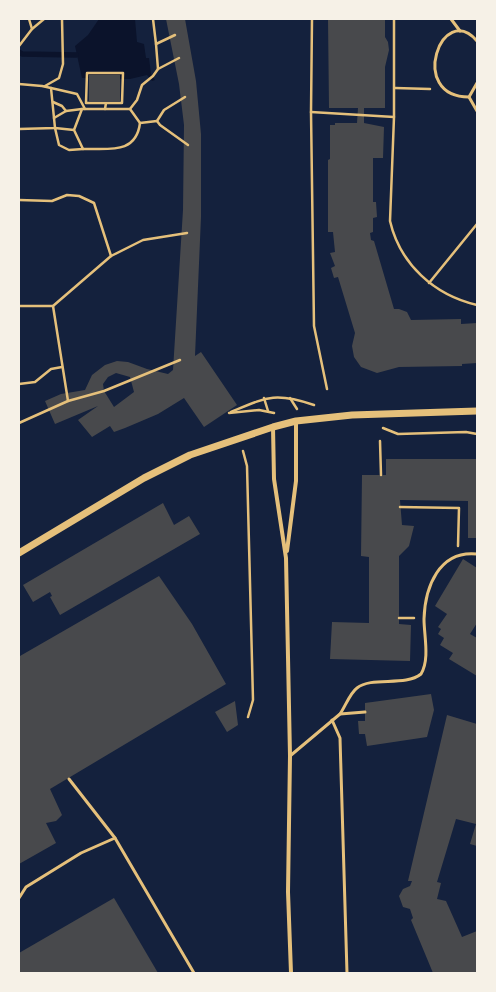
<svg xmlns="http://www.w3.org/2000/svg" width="496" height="992" font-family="Roboto,sans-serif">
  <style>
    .water { fill: #0b132b }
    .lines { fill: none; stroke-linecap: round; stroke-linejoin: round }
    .stream { stroke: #0b132b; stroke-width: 5.5 }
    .building { fill: #48494c; fill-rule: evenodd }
    .path { stroke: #e5c07b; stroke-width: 2.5 }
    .service { stroke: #e5c07b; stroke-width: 3 }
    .minor { stroke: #e5c07b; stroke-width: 4 }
    .tertiary { stroke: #e5c07b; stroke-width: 7 }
  </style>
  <rect width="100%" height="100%" fill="#14213d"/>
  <path class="water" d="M99,19H135L137,42L144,44L146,58H149L151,74L155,80L152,81L147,75L130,79L82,78L75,46L88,35Z"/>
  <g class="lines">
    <path class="stream" d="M19,52L22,54L76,55"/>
  </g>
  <g class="building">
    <path d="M166,19H185L196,81L201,134V217L195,356L201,352L237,405L204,427L184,398L158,414L125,428L114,432L110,426L92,437L78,420L98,406L55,424L45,401L61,394L85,390L92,375L105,365L117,361L128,362L147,369L168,374L173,370L183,210L184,125L179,84ZM116,373L130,377L134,392L114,407L104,391L103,384L108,377Z"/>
    <path d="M328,19H385V37L388,42L389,50L385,67V108H364V123L384,127L383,158H373V202H376L377,217L373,218V232L370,233L371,240L374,241L394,309H399L407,312L411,320L461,319V324L477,323V363L462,364V366L399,367L377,373L361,367L354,357L352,346L355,333L338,277L334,278L331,268L335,266L330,253L335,252L333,232H328V160L330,159V125H335V123H357L358,108H329Z"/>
    <rect x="89" y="75" width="31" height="26"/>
    <path d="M386,459H477V538H468V501L400,500L402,525L414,526L409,546L399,556V624L411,625L410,661L330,659L332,622L369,623V557L361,556L362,475H386Z"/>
    <path d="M163,503L174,525L189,516L200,534L60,615L50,597L52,596L50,592L33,602L23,585Z"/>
    <path d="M463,559L477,568V623L470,634L477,638V676L449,659L453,653L440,645L444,638L438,634L441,629L438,627L447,614L435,606Z"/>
    <path d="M159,576L192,624L226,684L50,789L62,815L56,821L46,823L56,843L19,864V654L20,656Z"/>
    <path d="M431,694L434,710L427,737L367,746L365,734H359L358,721H365V703Z"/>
    <path d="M235,701L238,725L227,732L215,712Z"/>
    <path d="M447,715L477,724V846L470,844L476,824L456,819L437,882L441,883L437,899L446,901L462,937L477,931V973H433L411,920L413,918L410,909L403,907L399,896L403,889L410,886L412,881H408Z"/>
    <path d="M114,898L158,973H19V953Z"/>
  </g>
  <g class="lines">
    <g class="path">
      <path d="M153,19L156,44L175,35"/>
      <path d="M312,19L311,112L314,326L327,389"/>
      <path d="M394,19V117L390,221C400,264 434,295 477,305"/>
      <path d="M32,29L44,19"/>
      <path d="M156,44L158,69"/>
      <path d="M19,46L32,29L29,19"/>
      <path d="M19,84L42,86L51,88L55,128L19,129"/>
      <path d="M45,86L59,78L63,64L62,19"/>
      <path d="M51,88L77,94L85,109H82L74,130L83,149L69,150L59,145L55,128L74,130"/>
      <path d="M395,88L430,89"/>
      <path d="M185,97L164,110L157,121L160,125L188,145"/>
      <path d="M53,102L62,106L66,111"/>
      <path d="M85,109H130L140,123"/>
      <path d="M105,109L106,103H86L87,73H123L122,103H106"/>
      <path d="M130,109L137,100L142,85L153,76L158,69L179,58"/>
      <path d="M311,112L394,117"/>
      <path d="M54,118L66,111L82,109"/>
      <path d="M83,149C108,148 136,155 140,123L157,121"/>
      <path d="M19,200L52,201L67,195L79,196L94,203L111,256"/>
      <path d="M429,283L477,224"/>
      <path d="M19,306H53L111,256L143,240L187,233"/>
      <path d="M53,306L68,401"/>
      <path d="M19,384L35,382L51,369L62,367"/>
      <path d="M264,398L268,411"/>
      <path d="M290,398L297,409"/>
      <path d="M231,412C267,397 275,392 314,405"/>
      <path d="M229,413L259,410L274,413"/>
      <path d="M19,423L68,401L104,391L180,360"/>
      <path d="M383,428L398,434L466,432L477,434"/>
      <path d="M380,441L381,475"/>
      <path d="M243,451L247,466L253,700L248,717"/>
      <path d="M400,507L459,508L458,546"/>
      <path d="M399,618H414"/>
    </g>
    <g class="service">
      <path d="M451,19L460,31"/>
      <path d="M477,41C442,0 407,97 469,97L477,83"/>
      <path d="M469,97L477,111"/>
      <path d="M340,714C345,707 350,693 357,688C372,676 405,687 421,674C430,659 424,636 424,619C425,587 439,550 477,554"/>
      <path d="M332,720L340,738L347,973"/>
      <path d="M290,756L340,714L365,712"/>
      <path d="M115,838L194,973"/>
      <path d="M19,898L26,887L81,853L115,838L69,779"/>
    </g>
    <g class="minor">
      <path d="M273,427L274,479L286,558L290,756L288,892L291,973"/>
      <path d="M287,551L296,481V421"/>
    </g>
    <path class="tertiary" d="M19,553L144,478L190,455L273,427L296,421L352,415L477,411"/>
  </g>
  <rect width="496" height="992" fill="none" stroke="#f6f1e7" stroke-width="40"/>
</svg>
